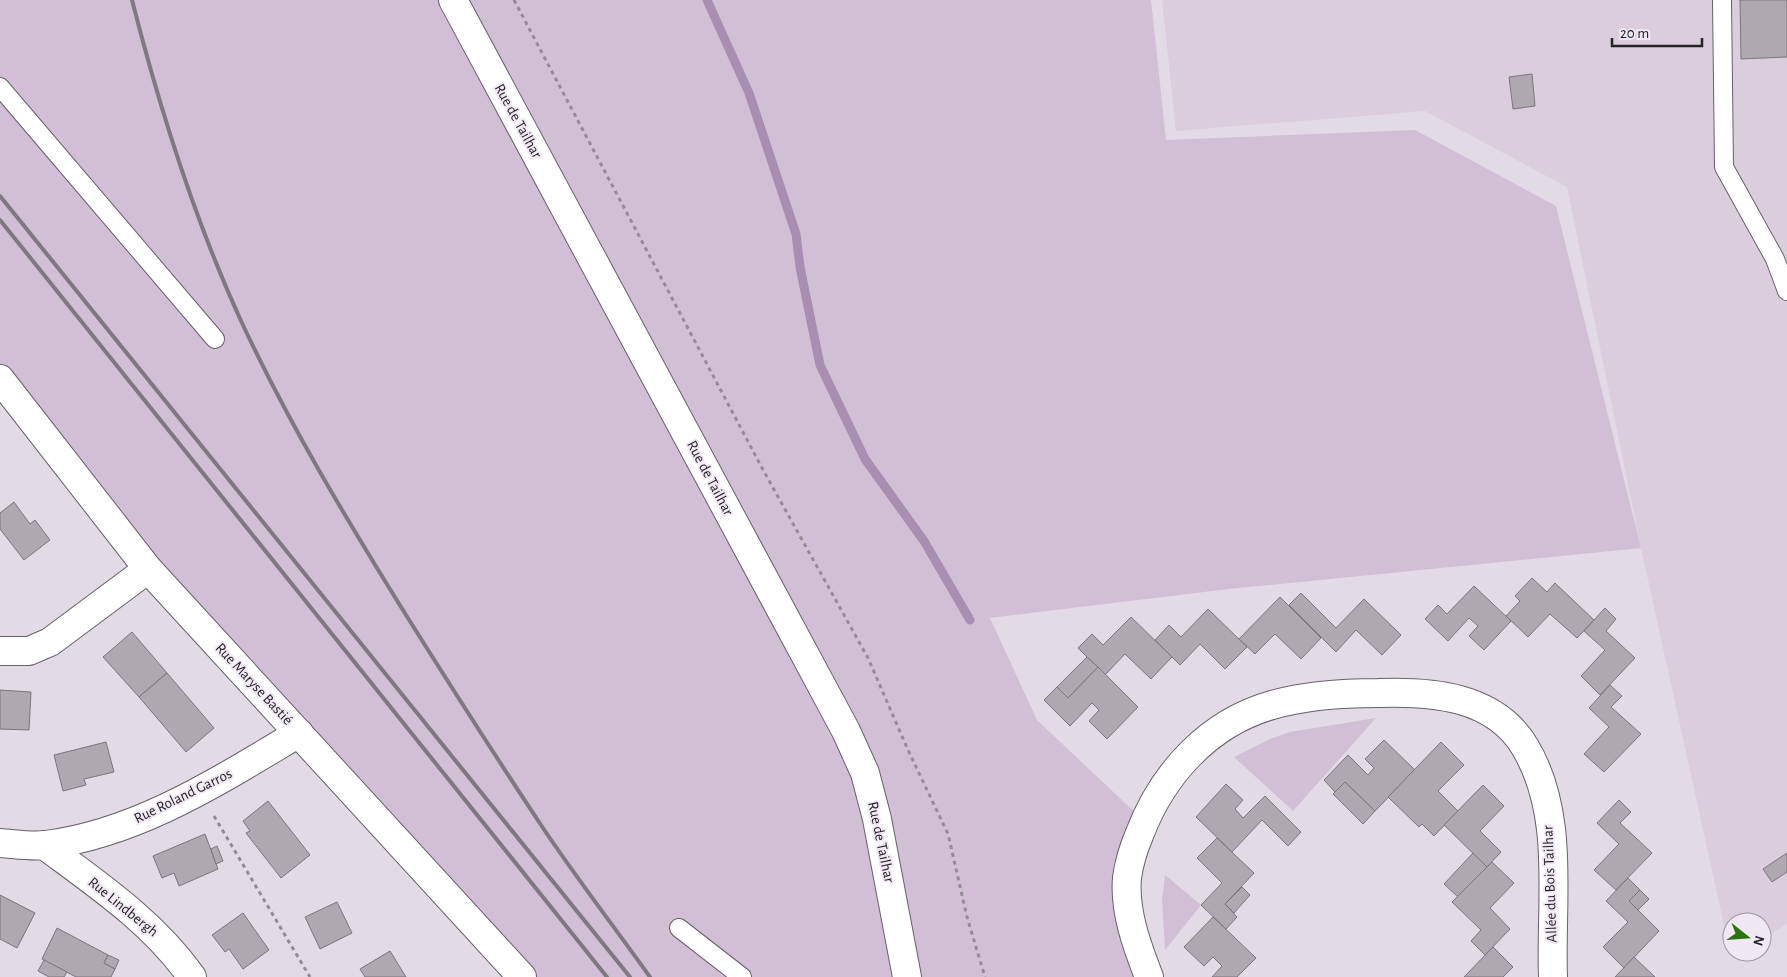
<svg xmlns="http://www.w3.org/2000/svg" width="1787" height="977" font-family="'Alegreya Sans',sans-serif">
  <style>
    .built { fill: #dacedd }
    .green { fill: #d1bfd6 }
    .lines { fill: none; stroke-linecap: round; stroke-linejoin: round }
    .stream { stroke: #a88eb0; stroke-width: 9 }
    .building { fill: #afa8b1; stroke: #7c757d }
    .lane-casing { stroke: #676169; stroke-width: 20 }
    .street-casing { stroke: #676169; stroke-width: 30 }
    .secondary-casing { stroke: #676169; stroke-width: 30 }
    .path { stroke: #928d94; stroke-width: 3; stroke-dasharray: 4 4; stroke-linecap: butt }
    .lane { stroke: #fff; stroke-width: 18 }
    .street { stroke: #fff; stroke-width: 28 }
    .secondary { stroke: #fff; stroke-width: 28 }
    .rail { stroke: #7e7980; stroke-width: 4 }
    .labels { text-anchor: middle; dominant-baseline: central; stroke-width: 4; stroke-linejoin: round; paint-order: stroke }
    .street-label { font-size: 15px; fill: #262327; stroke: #f0e8f2 }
  </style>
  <rect width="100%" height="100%" fill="#e2dbe5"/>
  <path class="built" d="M1162,0H1787V924L1762,939V922H1732V952H1740L1731,957L1641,548L1567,187L1425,111L1176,131Z"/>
  <g class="green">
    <path d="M0,0H1151L1166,140L1415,130L1556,206L1641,548L1229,589L990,618L1037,720L1142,819L1137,977H522L0,379Z"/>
    <path d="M1376,718L1293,811L1234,757L1270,739L1290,732Z"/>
    <path d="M1165,875L1201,905L1165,950L1162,900Z"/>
  </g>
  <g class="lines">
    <path class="stream" d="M707,0L749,93L796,234L800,267L820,365L865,459L924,541L970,620"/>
  </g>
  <g class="building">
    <path d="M1740,0H1787V57L1741,59Z"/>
    <path d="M1532,74L1535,106L1513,109L1509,77Z"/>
    <path d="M14,502L30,524L35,520L50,540L24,560L0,529V513Z"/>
    <path d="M1532,578L1547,592L1555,583L1594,620L1577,638L1550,614L1528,637L1506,616L1520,601L1515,596Z"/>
    <path d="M1474,586L1511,621L1484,650L1469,636L1478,626L1469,618L1448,641L1425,619L1438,605L1447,614Z"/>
    <path d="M1301,593L1336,628L1364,599L1401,635L1382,655L1356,630L1336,652L1289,605Z"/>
    <path d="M1280,597L1321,638L1301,659L1275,634L1255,654L1239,639Z"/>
    <path d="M1605,608L1616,619L1606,631L1635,658L1600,695L1581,676L1605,650L1584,631Z"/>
    <path d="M1208,609L1247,647L1225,669L1200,644L1180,665L1155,640L1169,625L1181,637Z"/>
    <path d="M1131,617L1172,657L1151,679L1125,654L1105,675L1078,648L1092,634L1103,645Z"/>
    <path d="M132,632L167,673L139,697L103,657Z"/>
    <path d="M1087,657L1098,667L1068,698L1057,687Z"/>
    <path d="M1098,667L1138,707L1107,739L1089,721L1099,710L1092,703L1070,726L1044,700L1057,687L1068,698Z"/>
    <path d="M167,673L214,728L186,752L139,697Z"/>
    <path d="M1610,685L1622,696L1611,707L1641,734L1604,772L1584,754L1609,727L1589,708Z"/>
    <path d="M0,690L31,692L29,730L0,729Z"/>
    <path d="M1384,740L1415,770L1375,811L1345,782L1335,792L1324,780L1348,755L1368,775L1374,768L1365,759Z"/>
    <path d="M106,742L114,772L84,779L86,785L63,791L54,755Z"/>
    <path d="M1441,742L1464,765L1438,791L1458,811L1434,836L1422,824L1419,827L1388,797Z"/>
    <path d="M1345,782L1375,811L1363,824L1333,794Z"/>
    <path d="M1226,784L1243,800L1235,809L1243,818L1265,796L1301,832L1288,846L1262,820L1232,852L1196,817Z"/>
    <path d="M1483,785L1504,806L1480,831L1501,852L1487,867L1444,825Z"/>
    <path d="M1619,800L1631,812L1620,823L1652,853L1616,890L1594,870L1619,844L1597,823Z"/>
    <path d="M268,801L310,855L281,878L246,833L250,831L243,821Z"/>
    <path d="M205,834L218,869L179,886L174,873L162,878L153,856Z"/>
    <path d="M1217,838L1254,873L1225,904L1237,917L1226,929L1201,905L1222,883L1197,858Z"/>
    <path d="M217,846L223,861L216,864L211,849Z"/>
    <path d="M1473,853L1487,867L1458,897L1444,884Z"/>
    <path d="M1787,853V872L1772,882L1763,869Z"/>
    <path d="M1492,862L1514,883L1490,908L1510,929L1485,955L1471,941L1481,930L1452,902Z"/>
    <path d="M1628,878L1640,890L1629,901L1659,931L1624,968L1603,947L1628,922L1606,901Z"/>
    <path d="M1242,887L1250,895L1234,913L1225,904Z"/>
    <path d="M1640,890L1649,899L1638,910L1629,901Z"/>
    <path d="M0,895L35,913L17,948L0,939Z"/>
    <path d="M337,902L352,933L320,949L305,917Z"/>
    <path d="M243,913L269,950L243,969L229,949L225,952L212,935Z"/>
    <path d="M1213,917L1256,958L1237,977H1212L1222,966L1213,957L1204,966L1184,947Z"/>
    <path d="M57,928L108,955L104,963L115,969L111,977H76L42,959Z"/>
    <path d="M1493,947L1513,967L1503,977H1464Z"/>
    <path d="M390,951L406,977H365L360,969Z"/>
    <path d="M108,955L119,960L115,969L104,963Z"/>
    <path d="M1634,957L1655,977H1615Z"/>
    <path d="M44,960L67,972L64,977H49L38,971Z"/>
  </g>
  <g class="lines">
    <g class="lane-casing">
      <g id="lane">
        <path d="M1722,0L1724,167L1775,259L1787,291"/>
        <path d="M0,87L215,339"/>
        <path d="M679,928L742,977"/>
      </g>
    </g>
    <g class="street-casing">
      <g id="street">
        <path d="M0,379L148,569L522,977"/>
        <path d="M0,651H29L50,642L148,569"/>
        <path d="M0,843C15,844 31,847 46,845C139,833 220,780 299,733"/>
        <path d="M44,845C98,885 153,922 192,977"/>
        <path d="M1149,977C1137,946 1124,911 1127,878C1129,862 1134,847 1140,833C1163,773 1209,723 1272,705C1307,695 1342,693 1378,693C1432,691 1495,696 1525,747C1566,815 1550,902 1553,977"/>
      </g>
    </g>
    <g class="secondary-casing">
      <path id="secondary" d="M453,0L846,731L865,773L877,819L907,977"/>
    </g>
    <g class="path">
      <path d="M514,0L762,468L868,658L908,750L948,834L967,917L985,977"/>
      <path d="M214,816L310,977"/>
    </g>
    <use href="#lane" class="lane"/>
    <use href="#street" class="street"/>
    <use href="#secondary" class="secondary"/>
    <g class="rail">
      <path d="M132,0C160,110 194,219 242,323C289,424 347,520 406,615C450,685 494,754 539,822C574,875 613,925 650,977"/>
      <path d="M0,196L630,977"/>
      <path d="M0,220L607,977"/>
    </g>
  </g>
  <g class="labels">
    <g class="street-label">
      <text transform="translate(518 121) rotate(61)">Rue de Tailhar</text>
      <text transform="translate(710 478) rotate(62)">Rue de Tailhar</text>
      <text transform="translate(254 684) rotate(47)">Rue Maryse Bastié</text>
      <text transform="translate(183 796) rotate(-26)">Rue Roland Garros</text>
      <text transform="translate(881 842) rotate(78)">Rue de Tailhar</text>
      <text transform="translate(1550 884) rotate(-92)">Allée du Bois Tailhar</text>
      <text transform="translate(123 907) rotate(39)">Rue Lindbergh</text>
    </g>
  </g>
  <g transform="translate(1747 937) rotate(107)"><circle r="24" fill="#f0e8f2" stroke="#9f99a1"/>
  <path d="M0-4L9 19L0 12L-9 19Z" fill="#2e720f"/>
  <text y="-8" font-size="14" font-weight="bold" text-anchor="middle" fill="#262327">N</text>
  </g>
  <path d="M1612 38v8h90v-8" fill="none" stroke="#262327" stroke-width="2.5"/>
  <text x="1620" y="38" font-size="15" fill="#262327" stroke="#f0e8f2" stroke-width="4" paint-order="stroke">20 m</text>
</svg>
